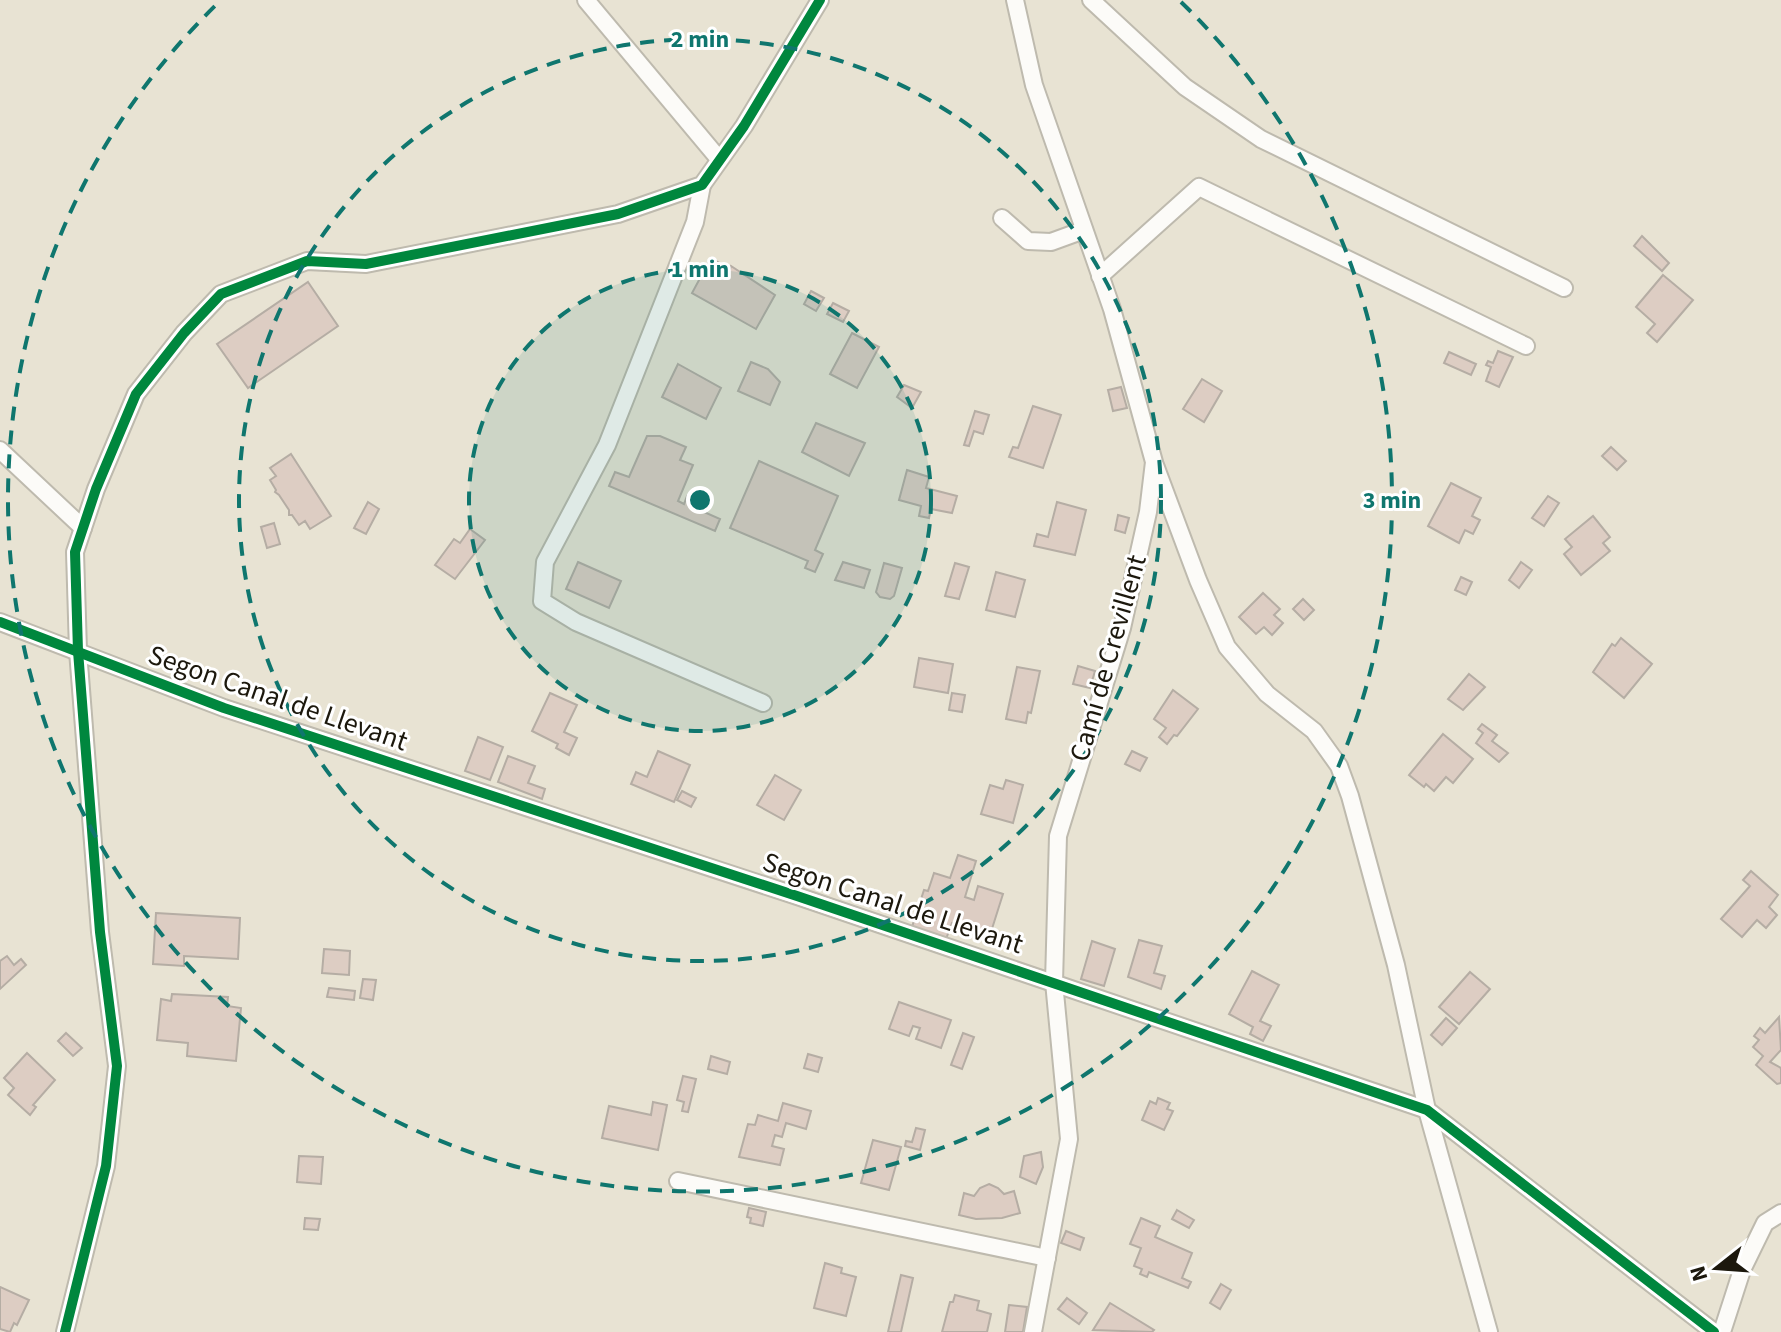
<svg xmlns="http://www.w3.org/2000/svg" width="1781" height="1332" font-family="'Source Sans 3',sans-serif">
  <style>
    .building { fill: #ddcdc3; stroke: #b5ada4; stroke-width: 2 }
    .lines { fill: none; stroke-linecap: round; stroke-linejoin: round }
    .minor-casing { stroke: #bebaae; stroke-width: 20 }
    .minor { stroke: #fcfbf8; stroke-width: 16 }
    .cycleway-casing { stroke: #fff; stroke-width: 15 }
    .cycleway { stroke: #00873e; stroke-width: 10 }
    .ring { fill: none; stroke: #0f766e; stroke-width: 4; stroke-dasharray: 14 10 }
    .labels { text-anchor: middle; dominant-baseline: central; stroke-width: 6; stroke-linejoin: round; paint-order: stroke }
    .street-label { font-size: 28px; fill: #1c180d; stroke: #fff }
    .centre { fill: #0f766e; stroke: #fff; stroke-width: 4 }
    .ring-label { font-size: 24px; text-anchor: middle; font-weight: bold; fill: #0f766e; stroke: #fff; stroke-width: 6; stroke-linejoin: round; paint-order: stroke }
  </style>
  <rect width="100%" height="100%" fill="#e8e3d3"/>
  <g class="building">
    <path d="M1642,236L1669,263L1662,271L1634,246Z"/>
    <path d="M711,258L730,269L731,266L775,295L756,329L692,293Z"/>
    <path d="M1663,275L1693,300L1657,342L1647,333L1655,324L1636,307Z"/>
    <path d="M308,282L338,326L248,388L217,344Z"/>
    <path d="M811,291L824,298L816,311L804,304Z"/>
    <path d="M833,303L849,311L843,322L827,314Z"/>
    <path d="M852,333L879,347L857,388L830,374Z"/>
    <path d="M1498,351L1513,357L1499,387L1486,381L1491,367L1486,365L1488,361L1493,363Z"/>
    <path d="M1449,352L1476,364L1471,375L1444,363Z"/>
    <path d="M751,362L768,369L780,382L770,405L738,391Z"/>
    <path d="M678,364L721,388L706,419L662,397Z"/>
    <path d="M1202,379L1222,391L1204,422L1183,409Z"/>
    <path d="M904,385L921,392L912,408L897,397Z"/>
    <path d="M1121,387L1127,408L1113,411L1108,390Z"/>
    <path d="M1033,406L1061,415L1043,468L1009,457L1013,447L1018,448Z"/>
    <path d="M975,411L989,415L983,434L974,431L969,446L964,445Z"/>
    <path d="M816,423L865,443L849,476L802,452Z"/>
    <path d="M647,436H660L686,447L680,460L693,465L678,501L684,504L687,496L707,504L704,512L720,519L715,531L609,486L615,472L629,477Z"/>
    <path d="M1611,447L1626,461L1617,470L1602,456Z"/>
    <path d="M291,454L331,516L310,529L305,521L299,525L292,515H289V510L279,495L275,492L276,490L270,480L276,476L270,468Z"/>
    <path d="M759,461L838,496L815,550L823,554L815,572L805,568L808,561L730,528Z"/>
    <path d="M907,470L929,477L926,488L957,496L952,513L931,509L929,518L919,516L921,506L899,500Z"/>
    <path d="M1451,483L1481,498L1472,516L1480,520L1473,534L1465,530L1459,543L1428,526Z"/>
    <path d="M1548,496L1559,503L1544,526L1532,518Z"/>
    <path d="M368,502L379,509L366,534L354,528Z"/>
    <path d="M1057,502L1086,510L1075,555L1034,546L1037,534L1048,537Z"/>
    <path d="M1118,515L1129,518L1125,533L1115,530Z"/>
    <path d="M1593,516L1610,537L1603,543L1610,551L1581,575L1564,554L1572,547L1565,539Z"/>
    <path d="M274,523L280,544L267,548L261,527Z"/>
    <path d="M470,529L485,540L455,579L435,565L454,539L460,543Z"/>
    <path d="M578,562L621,581L609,608L566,589Z"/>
    <path d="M843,562L870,570L864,588L835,580Z"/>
    <path d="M1521,562L1532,570L1519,588L1509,580Z"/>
    <path d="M884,563L902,568L894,596L890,599L880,597L876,592Z"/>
    <path d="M955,563L969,567L959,599L945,596Z"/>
    <path d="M996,572L1025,580L1015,617L986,610Z"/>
    <path d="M1461,577L1472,582L1466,595L1455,590Z"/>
    <path d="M1263,593L1280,609L1274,615L1283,623L1272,635L1264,627L1256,634L1239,617Z"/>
    <path d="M1303,599L1314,610L1304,620L1293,609Z"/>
    <path d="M1621,638L1652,664L1624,698L1593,672L1612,644L1615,646Z"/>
    <path d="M919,658L953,664L948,693L914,687Z"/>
    <path d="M1078,666L1095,671L1090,688L1073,684Z"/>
    <path d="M1017,667L1040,671L1031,713L1028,712L1026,723L1006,719Z"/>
    <path d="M1469,674L1485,687L1463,710L1448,699Z"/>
    <path d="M1173,690L1198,709L1177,736L1174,735L1167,744L1159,737L1166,728L1154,719Z"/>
    <path d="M550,693L577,705L564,732L577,738L569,755L556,748L558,744L532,731Z"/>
    <path d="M952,693L965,695L962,712L949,710Z"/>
    <path d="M1482,724L1497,735L1492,741L1508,753L1499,762L1476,743L1483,733L1478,729Z"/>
    <path d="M1443,734L1473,759L1453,783L1446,777L1434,791L1426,784L1424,787L1409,775Z"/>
    <path d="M478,737L503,747L490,780L465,771Z"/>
    <path d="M658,751L690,765L674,802L631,784L636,772L647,777Z"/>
    <path d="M1132,751L1147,758L1140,771L1125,764Z"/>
    <path d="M508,756L535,766L528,783L545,789L542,799L498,782Z"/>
    <path d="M775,775L801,790L784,820L757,805Z"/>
    <path d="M1006,780L1023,785L1013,823L981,814L990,785L1003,789Z"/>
    <path d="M682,791L696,798L691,807L677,800Z"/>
    <path d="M958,855L976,861L965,897L974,900L978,886L1003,894L990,935L952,923L946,939L912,927L924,890L928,891L934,873L950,878Z"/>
    <path d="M1751,871L1778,895L1769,907L1777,915L1766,928L1757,920L1742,937L1721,919L1750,886L1743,880Z"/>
    <path d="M156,913L240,918L238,959L184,956V966L153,964Z"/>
    <path d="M1139,940L1162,946L1154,973L1165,976L1161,989L1128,977Z"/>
    <path d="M1092,941L1115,949L1104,986L1081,979Z"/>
    <path d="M324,949L350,951L349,975L322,973Z"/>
    <path d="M7,956L14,965L21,959L26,965L0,989V961Z"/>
    <path d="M1252,971L1279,985L1260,1021L1271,1026L1263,1041L1250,1034L1253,1027L1229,1014Z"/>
    <path d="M1470,972L1490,989L1459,1024L1439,1007Z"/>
    <path d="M363,979L376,980L373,1000L360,998Z"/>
    <path d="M329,988L355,991L354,1000L327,997Z"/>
    <path d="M172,994L228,997L227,1006L241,1008L236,1061L187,1056L188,1043L157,1040L161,999L171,1001Z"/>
    <path d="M899,1002L951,1020L941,1048L916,1039L920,1028L913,1026L909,1036L889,1029Z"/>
    <path d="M1779,1017L1781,1050L1770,1062L1781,1068V1083L1777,1084L1756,1065L1763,1056L1753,1047L1759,1040L1754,1036L1760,1028L1765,1033Z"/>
    <path d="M1446,1018L1457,1028L1442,1045L1431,1035Z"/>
    <path d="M66,1033L82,1048L73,1056L58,1041Z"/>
    <path d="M963,1033L974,1037L962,1069L951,1065Z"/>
    <path d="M27,1053L55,1080L33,1105L36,1107L30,1115L8,1095L14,1088L4,1078Z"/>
    <path d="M808,1054L822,1058L818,1072L804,1068Z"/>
    <path d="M711,1056L730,1062L727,1074L708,1069Z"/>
    <path d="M683,1076L696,1079L688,1112L682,1111L684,1102L677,1100Z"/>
    <path d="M1158,1098L1170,1103L1167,1109L1173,1111L1164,1130L1142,1120L1150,1101L1156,1104Z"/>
    <path d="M653,1102L667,1105L658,1150L602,1138L609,1106L651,1115Z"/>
    <path d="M783,1103L811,1111L806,1129L786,1123L782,1137L775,1135L772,1146L784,1149L780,1165L739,1157L748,1124L755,1125L758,1115L778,1121Z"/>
    <path d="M916,1128L925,1130L920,1150L905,1146L906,1141L912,1142Z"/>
    <path d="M873,1140L901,1147L889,1190L861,1183Z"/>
    <path d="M1041,1152L1043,1167L1036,1184L1020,1177L1024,1156Z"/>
    <path d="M299,1156L323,1157L321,1184L297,1182Z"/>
    <path d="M989,1184L998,1188L1004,1194L1014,1191L1020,1213L1002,1218L976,1219L959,1215L964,1193L974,1196L980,1188Z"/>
    <path d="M749,1208L766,1212L763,1226L750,1223L751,1218L747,1217Z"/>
    <path d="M1177,1210L1194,1220L1189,1228L1172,1219Z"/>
    <path d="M305,1218L320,1219L318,1230L304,1229Z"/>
    <path d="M1141,1218L1160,1226L1155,1237L1192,1253L1182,1278L1191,1282L1188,1288L1149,1272L1147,1277L1140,1274L1142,1269L1134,1266L1141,1248L1130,1244Z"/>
    <path d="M1066,1231L1084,1238L1080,1250L1061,1243Z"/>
    <path d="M825,1263L842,1268L841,1273L856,1277L846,1316L814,1308Z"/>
    <path d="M901,1275L913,1278L901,1332H888Z"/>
    <path d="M1221,1284L1231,1290L1220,1309L1210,1303Z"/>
    <path d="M0,1287L29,1300L17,1325L14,1323L10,1332L0,1329Z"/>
    <path d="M955,1295L979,1301L977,1310L991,1314L987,1332H942L950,1302H953Z"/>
    <path d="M1067,1298L1087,1313L1079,1324L1058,1309Z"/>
    <path d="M1110,1303L1154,1330L1152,1332L1093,1330Z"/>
    <path d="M1009,1305L1027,1307L1023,1332H1005Z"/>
  </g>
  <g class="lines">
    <g class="minor-casing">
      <g id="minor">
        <path d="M586,0L719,159"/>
        <path d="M1015,0L1034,85L1112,309L1154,462L1148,512L1122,628L1058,836L1054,982L1069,1139L1033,1332"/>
        <path d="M1091,0L1185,87L1261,139L1564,288"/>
        <path d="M702,185L695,222L607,445L545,562L542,601L576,622L763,703"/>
        <path d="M1002,218L1028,241L1051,242L1084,230"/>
        <path d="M1100,276L1199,187L1526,346"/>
        <path d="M0,450L83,528"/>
        <path d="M1155,465L1198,580L1227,647L1267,694L1314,731L1339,766L1350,796L1396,965L1427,1110L1489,1332"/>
        <path d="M0,622L224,708L797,896L1427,1110L1714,1332"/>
        <path d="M678,1181L1047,1258"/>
        <path d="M65,1332L106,1166L117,1066L100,932L78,651L75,552L96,489L136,394L184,333L221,294L307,261L366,264L618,214L702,185L744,126L820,0"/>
        <path d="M1722,1332L1742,1270L1765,1223L1781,1213"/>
      </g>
    </g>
    <use href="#minor" class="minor"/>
    <g class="cycleway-casing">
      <g id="cycleway">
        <path d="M0,622L224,708L797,896L1427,1110L1714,1332"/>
        <path d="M65,1332L106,1166L117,1066L100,932L78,651L75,552L96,489L136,394L184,333L221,294L307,261L366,264L618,214L702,185L744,126L820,0"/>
      </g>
    </g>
    <use href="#cycleway" class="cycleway"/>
  </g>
  <circle cx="700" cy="500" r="231" fill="#0f766e" fill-opacity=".12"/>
  <g class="ring">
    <circle cx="700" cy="500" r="231"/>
    <circle cx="700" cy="500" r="461"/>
    <path d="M1181 2A692 692 0 1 1 219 2"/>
  </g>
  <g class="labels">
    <g class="street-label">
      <text transform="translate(1108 658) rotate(-74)">Camí de Crevillent</text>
      <text transform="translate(278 698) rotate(19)">Segon Canal de Llevant</text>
      <text transform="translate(893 903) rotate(18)">Segon Canal de Llevant</text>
    </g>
  </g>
  <circle cx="700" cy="500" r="12" class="centre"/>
  <g class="ring-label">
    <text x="700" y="47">2 min</text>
    <text x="700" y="277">1 min</text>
    <text x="1392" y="508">3 min</text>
  </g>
  <g transform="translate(1717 1268) rotate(253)" stroke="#ffffff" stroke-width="6" paint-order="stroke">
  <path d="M0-6L14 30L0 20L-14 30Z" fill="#1c180d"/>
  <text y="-12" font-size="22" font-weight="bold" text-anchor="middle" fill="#1c180d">N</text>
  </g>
</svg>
